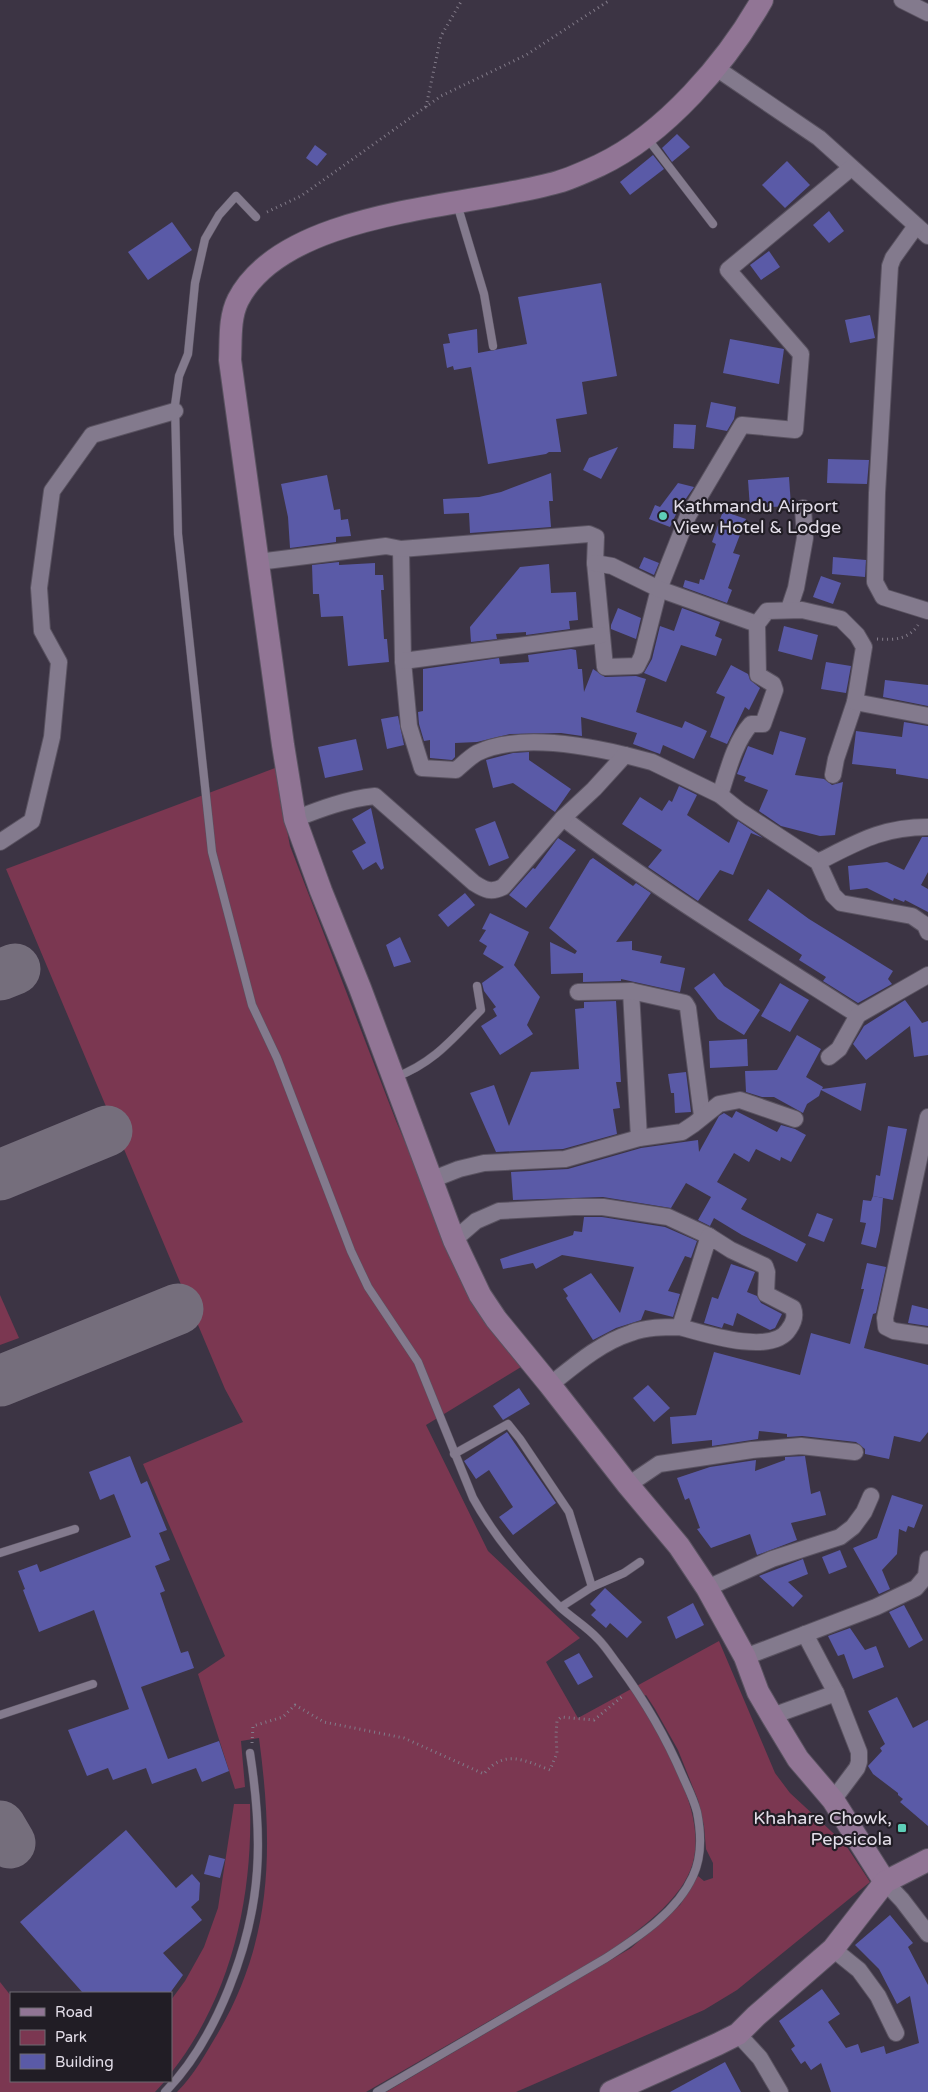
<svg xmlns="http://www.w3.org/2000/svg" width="928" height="2092" font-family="'Varela Round',sans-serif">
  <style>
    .green { fill: #7b3751 }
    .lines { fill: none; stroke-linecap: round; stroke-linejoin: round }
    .taxiway { stroke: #756e7c; stroke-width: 51 }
    .building { fill: #5a5aa7 }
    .lane-casing { stroke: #595260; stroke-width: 9 }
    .street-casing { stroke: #595260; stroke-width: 18 }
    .secondary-casing { stroke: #595260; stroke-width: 24 }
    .path { stroke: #827b89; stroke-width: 3; stroke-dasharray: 1 4; stroke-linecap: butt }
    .lane { stroke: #837a8d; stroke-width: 8 }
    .street { stroke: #837a8d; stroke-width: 16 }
    .secondary { stroke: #917595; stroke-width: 22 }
    .poi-dot { fill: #5eceb8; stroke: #211d25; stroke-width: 2 }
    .labels { text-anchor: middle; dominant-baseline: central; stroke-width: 4.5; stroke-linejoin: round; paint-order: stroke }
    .poi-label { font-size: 18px; fill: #e3dee9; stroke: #211d25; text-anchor: start }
  </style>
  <rect width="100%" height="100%" fill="#3c3444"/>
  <g class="green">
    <path d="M275,768L290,846L396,1121L420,1177L521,1367L426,1425L488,1551L580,1638L546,1662L578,1718L719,1641L775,1773L790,1793L845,1844L870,1882L737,1990L704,2010L516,2092H386L631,1948L680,1905L698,1876L704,1881L713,1878V1863L706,1849L704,1826L698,1800L678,1750L655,1709L646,1695L639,1700C664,1744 712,1820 690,1871C676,1904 642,1926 616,1948L366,2092H177C194,2075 206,2053 218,2033C274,1937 273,1844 259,1738L241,1741L245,1787L235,1789L198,1674L225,1656L143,1464L243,1422L225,1389L6,869Z"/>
    <path d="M0,1295L19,1338L0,1345Z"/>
    <path d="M234,1804H250C253,1899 231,1997 171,2073V2000L185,1981L204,1947L218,1908Z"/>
    <path d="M0,1982L11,1996V2081H165L155,2092H0Z"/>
  </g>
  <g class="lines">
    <g class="taxiway">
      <path d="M0,975L15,969"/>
      <path d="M0,1175L107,1131"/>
      <path d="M0,1381L178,1309"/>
      <path d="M0,1826L10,1843"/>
    </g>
  </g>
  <g class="building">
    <path d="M677,134L690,147L672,162L662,148Z"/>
    <path d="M315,145L327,154L317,166L306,158Z"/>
    <path d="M653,155L664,169L630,195L620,182Z"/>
    <path d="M787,161L810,185L785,208L762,185Z"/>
    <path d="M829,211L844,231L829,243L813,225Z"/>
    <path d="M172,222L192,250L148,280L128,252Z"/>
    <path d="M769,251L780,267L761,280L750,265Z"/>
    <path d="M601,283L617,376L582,382L587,414L556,419L561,452H549L546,454L488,464L471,367L454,370L453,366L447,368L443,344L450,343L448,334L477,329L478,353L527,344L518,297Z"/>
    <path d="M870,315L875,338L850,343L845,320Z"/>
    <path d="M730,339L784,349L779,384L723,373Z"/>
    <path d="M711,402L736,407L734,419L727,431L706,427Z"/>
    <path d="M674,424L696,425L694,449L673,448Z"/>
    <path d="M618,447L601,479L583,470L589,458Z"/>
    <path d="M828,459L869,460L867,484L827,483Z"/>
    <path d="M551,473L553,501H549L551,527L470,533L469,513L444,514L443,499L479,497L501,492Z"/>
    <path d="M327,475L334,510L340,509L341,520L348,519L351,536L336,537V542L290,548L288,517L281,484Z"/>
    <path d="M789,477L791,506L750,508L748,480Z"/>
    <path d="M678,483L694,487L678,510L670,527L649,519L655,505L660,507Z"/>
    <path d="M723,511L746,519L733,553L740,555L728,588L732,590L727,603L683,587L685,580L699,584L700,579L704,580L716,544L712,542Z"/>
    <path d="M644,557L659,563L654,575L639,568Z"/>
    <path d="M833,557L866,560L865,577L832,574Z"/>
    <path d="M339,562V565L375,563V575H383L384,590H381L384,639H387L389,662L348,666L343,616L321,617L319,594H313L312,565Z"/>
    <path d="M549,564L551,593L576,592L578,620L569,621L570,629L526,635V632L496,634L497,639L471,642L470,627L520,567Z"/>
    <path d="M821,576L841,583L833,604L813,597Z"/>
    <path d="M618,608L641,618L636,639L611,629V625Z"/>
    <path d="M682,608L720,622L715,636L722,639L716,656L681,645L666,682L644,673L652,659L660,626L674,631Z"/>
    <path d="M784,626L818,635L812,660L778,651Z"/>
    <path d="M571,649L576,650L578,669H582L584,692L593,669L605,677L636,676L646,679L636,712L682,728L685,721L707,731L694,759L663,745L660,754L633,744L637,733L581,717L582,736L561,733L510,734L477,742L455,743V757L452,760L430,758V740L424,741L419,724L418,712L423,711V669L499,658L500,664L529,662L528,655Z"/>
    <path d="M826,662L851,666L846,693L821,689Z"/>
    <path d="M731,665L748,674L750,680L760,688L749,710L745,707L727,744L710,737L725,697L716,693Z"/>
    <path d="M885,680L928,685V706L883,697Z"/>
    <path d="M398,716L404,745L387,749L381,719Z"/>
    <path d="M904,722L928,726V779L896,774V769L852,764L856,731L902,737Z"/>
    <path d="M780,731L806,738L795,775L824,779L832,785L843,782L835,835L820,836L781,826L759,811L768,790L744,781L746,777L737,774L748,746L773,755Z"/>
    <path d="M356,739L363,770L325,778L318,747Z"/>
    <path d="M529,752V760L571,789L555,812L513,783L493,788L486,760L513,753Z"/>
    <path d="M679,786L697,795L687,815L729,843L738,821L763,838L751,833L733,875L720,870L698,901L648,867L662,850L622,824L640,797L662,811L669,800L672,802Z"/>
    <path d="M371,808L384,868L381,870L376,862L363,870L352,851L366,843L352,819Z"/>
    <path d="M495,821L509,858L489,866L475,829Z"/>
    <path d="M922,837H928V872L921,885L928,889V912L905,900L904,902L894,898L893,901L867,888L850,890L848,866L887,862L904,870Z"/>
    <path d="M558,838L576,850L526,908L509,895L533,868L535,869Z"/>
    <path d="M593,858L633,886L636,883L651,893L616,942L632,941V950L662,956L660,963L685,968L680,992L621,979V981L583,982V973L551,974L550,942L575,954L577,951L549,928L590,860Z"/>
    <path d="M768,889L809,919L893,971L888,979L892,984L858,1003L823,981L826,977L799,960L802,955L748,920Z"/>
    <path d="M465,893L475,905L448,927L438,915Z"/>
    <path d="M490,913L529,932L514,965L540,997L527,1025L533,1034L500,1055L481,1026L497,1016L493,1009L496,1007L484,991L482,983L504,967L483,954L487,946L479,941L486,930L482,929Z"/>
    <path d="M400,937L411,962L394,967L386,945Z"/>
    <path d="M714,973L724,986L760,1010L744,1035L718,1019L694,988Z"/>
    <path d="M780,983L809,1000L790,1032L761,1016Z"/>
    <path d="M905,1000L922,1023L928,1021V1055L914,1057L910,1026L866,1060L853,1044L864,1026Z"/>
    <path d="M616,1001L621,1082H616L620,1108L613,1109L617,1134L563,1149L496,1152L470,1093L494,1085L509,1126L531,1072L579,1069L575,1009L584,1008V1002Z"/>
    <path d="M797,1035L821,1049L806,1077L823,1087L822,1089L866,1083L861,1111L821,1090L819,1096L807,1104L803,1113L774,1097H762L746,1092L745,1071L777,1070Z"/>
    <path d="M747,1039L748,1066L710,1068L709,1041Z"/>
    <path d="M686,1072L691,1112L675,1113L674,1093H671L668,1074Z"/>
    <path d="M736,1111L777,1132L781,1125L795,1129L806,1135L791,1162L781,1157L780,1161L756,1149L749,1162L734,1153L717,1182L747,1199L741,1209L806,1244L797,1262L742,1235L714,1218L710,1226L698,1220L711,1197L686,1183L671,1208L603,1197L513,1200L511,1172L568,1169L641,1148L698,1140L699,1152L719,1116L724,1113L732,1118Z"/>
    <path d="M888,1126L907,1129L893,1200L873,1196L876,1175L880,1176Z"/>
    <path d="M873,1196L883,1198L880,1231L876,1248L861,1244L866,1223L860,1222L863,1200L871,1201Z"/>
    <path d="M817,1213L833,1219L824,1242L808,1236Z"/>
    <path d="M584,1217H602L665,1227L697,1241L691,1258L685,1256L668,1291L680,1294L673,1317L645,1310L641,1320L616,1328L593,1340L566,1298L568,1296L563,1289L591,1273L620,1313L634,1267L562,1255L536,1269L533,1263L503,1269L500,1259L573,1235L574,1231L582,1232Z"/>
    <path d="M867,1263L886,1267L876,1313L873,1314L864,1348L928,1365V1432L920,1442L894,1436L889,1459L865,1454V1449L856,1442L802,1436L787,1437V1434L759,1431L758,1439L712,1446V1440L672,1444L670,1417L696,1415L714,1352L800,1375L811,1333L850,1344L864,1289H861Z"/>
    <path d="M731,1264L755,1272L747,1292L757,1296L761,1303L782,1314L775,1328L770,1330L737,1313L733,1326L724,1323L722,1328L704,1323L712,1297L718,1299Z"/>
    <path d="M912,1305L928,1309V1326L908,1323Z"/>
    <path d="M648,1385L670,1408L654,1422L633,1398Z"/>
    <path d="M519,1388L530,1404L503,1420L493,1406Z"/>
    <path d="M507,1432L556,1503L513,1535L499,1517L513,1507L489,1470L476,1479L464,1461Z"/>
    <path d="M130,1456L141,1484L147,1481L167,1530L159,1533L170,1560L155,1566L165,1591L160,1593L181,1653L188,1651L194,1668L141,1687L168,1759L219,1741L229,1771L202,1782L196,1768L152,1784L146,1768L113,1780L108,1768L87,1776L68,1730L129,1709L94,1610L39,1632L23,1590L25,1589L18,1571L37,1564L40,1572L131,1537L114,1494L100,1500L89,1472Z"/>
    <path d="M805,1456L811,1494L820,1491L826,1515L791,1523L797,1540L757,1555L750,1534L711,1548L697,1529L700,1528L689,1498L685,1500L677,1478L710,1467L756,1460L755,1471L785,1460V1457Z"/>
    <path d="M892,1495L923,1505L914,1528L908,1526L906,1532L899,1529L897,1554L882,1570L890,1589L879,1594L853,1548L877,1538Z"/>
    <path d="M840,1550L847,1567L829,1574L822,1557Z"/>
    <path d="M803,1559L808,1574L788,1582L803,1596L793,1607L759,1576Z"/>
    <path d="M605,1588L642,1622L627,1638L610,1623L606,1628L591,1615L596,1610L590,1604Z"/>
    <path d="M693,1603L704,1625L676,1639L667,1617Z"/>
    <path d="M904,1605L923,1640L909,1648L889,1612Z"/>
    <path d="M850,1628L865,1650L876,1646L884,1667L853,1679L844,1654L838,1656L828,1636Z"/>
    <path d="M579,1653L593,1677L578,1685L564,1661Z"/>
    <path d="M897,1697L913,1728L928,1720V1826L900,1802L903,1799L898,1795V1793L873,1774L868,1766L882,1751L880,1748L885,1744L868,1711Z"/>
    <path d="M126,1830L176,1888L192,1874L200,1883L199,1900L191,1907L202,1920L163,1953L183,1975L170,1993H83L20,1922Z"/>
    <path d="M209,1855L225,1859L220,1878L204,1874Z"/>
    <path d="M890,1915L913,1943L908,1947L928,1985V2092H831L821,2063L811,2070L805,2061L801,2064L791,2049L795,2046L779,2021L822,1989L840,2014L828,2022L846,2048L858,2044L861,2053L884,2046L886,2054L919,2043L910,1996L897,2004L879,1969L855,1945Z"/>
    <path d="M725,2062L741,2092H670Z"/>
  </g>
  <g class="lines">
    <g class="lane-casing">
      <g id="lane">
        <path d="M647,138L713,224"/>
        <path d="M457,204L484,294L493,346"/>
        <path d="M256,217L236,196L219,215L205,239L195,283L188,354L179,376L175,405L178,534L212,852L252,1005L277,1058L351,1251L368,1287L418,1362L473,1498C495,1538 527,1575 560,1607C572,1618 587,1627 598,1639C606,1647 612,1657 619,1666C645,1701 666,1737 683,1777C688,1788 694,1800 697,1812C701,1832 702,1857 693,1876C677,1912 638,1937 606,1958L377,2092"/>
        <path d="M396,1077C435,1062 453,1038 481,1010L477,986"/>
        <path d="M454,1454L508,1424L520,1439L569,1512L592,1587"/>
        <path d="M0,1553L75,1529"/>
        <path d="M561,1607L592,1587L624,1573L640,1562"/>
        <path d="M0,1715L93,1684"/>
        <path d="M165,2092C217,2039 252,1944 257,1871C260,1831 256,1792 250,1753"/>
      </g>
    </g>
    <g class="street-casing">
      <g id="street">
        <path d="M902,0L928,13"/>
        <path d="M716,68L819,138L928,236"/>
        <path d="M916,226L893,258L890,266L877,493L875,582L883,597L928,611"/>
        <path d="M401,549L403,661L409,726L422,768L456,770C463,764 470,757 477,753C518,733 583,745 625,755"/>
        <path d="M258,562L386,546L401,549L589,534L596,537L595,563L605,667L637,666L642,656L659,589L688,516L742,425L795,430L801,354L728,270L851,168"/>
        <path d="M595,563L612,566L659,589L757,624"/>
        <path d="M789,609L796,588L805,538L803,508"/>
        <path d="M403,661L601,635"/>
        <path d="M833,775L836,759L855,702"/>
        <path d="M720,795C728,771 734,743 751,724H763L775,690L773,684L758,675L757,624L767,611L802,610L841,619L857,635L864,647L855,702L928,716"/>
        <path d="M563,818C657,890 758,951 858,1015"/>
        <path d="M295,819C320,809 347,799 375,796L474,883C485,890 491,893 503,887L563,818L594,789L625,755L652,762L720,795L740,811L818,862L833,895L841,903L912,916L925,925L928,932"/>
        <path d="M0,842L32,821L52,737L59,662L42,631L39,588L52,491L92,435L175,411"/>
        <path d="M818,862C858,842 882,827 928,827"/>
        <path d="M631,991L639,1138"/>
        <path d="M578,992L631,991L685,1003L688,1008L702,1116"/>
        <path d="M829,1057L839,1049L858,1015L928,975"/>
        <path d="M928,1117L885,1318L886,1327L894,1331L928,1336"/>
        <path d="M431,1180L459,1169L484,1163L565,1159L639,1138L682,1132L694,1124L719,1104L740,1100L795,1119"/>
        <path d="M454,1240L476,1221L499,1211L574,1207H603L668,1217L709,1236"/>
        <path d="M550,1385C575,1365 600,1343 631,1333C646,1327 664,1327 680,1327L709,1236L731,1250L765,1266L767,1272L766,1294L793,1308C796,1316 794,1322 789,1329C773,1356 705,1334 680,1327"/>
        <path d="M628,1485L659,1464L752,1450L801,1446L855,1452"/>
        <path d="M707,1588L772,1559L840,1537L853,1527L864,1512L871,1496"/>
        <path d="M805,1634L836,1693"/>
        <path d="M745,1657L876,1607L916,1588L926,1576L928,1559"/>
        <path d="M772,1716L836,1693L859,1752V1762L857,1768L833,1800"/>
        <path d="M885,1882L902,1900L928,1934"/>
        <path d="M833,1949L859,1970L878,1996L896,2033"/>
        <path d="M738,2034L760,2058L780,2092"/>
      </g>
    </g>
    <g class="secondary-casing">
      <g id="secondary">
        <path d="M762,0C727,62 665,134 600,165C587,171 572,178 558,182C469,208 285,209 238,300C229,318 231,341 230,360L283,745L295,819L321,891L360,988L454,1240L480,1295L496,1319L550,1385L628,1485L679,1546L707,1588L745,1657L758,1692L772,1716L798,1759L833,1800L885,1882"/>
        <path d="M611,2092L718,2044L738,2034L756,2016L833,1949L885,1882L928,1860"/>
      </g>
    </g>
    <g class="path">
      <path d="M426,107L441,36L462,0"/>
      <path d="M267,212L301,196L441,96L526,55L610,0"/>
      <path d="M877,639C894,640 908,640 918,625"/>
      <path d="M252,1743L253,1726L283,1717L295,1705L324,1722L404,1738L484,1774C504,1749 524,1760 550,1770L557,1753L556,1735L557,1721L561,1717L594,1720L624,1695"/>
    </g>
    <use href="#lane" class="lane"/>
    <use href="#street" class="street"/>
    <use href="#secondary" class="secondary"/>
  </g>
  <g class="poi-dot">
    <circle cx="663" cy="516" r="5"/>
    <rect x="897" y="1823" width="10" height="10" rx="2.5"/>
  </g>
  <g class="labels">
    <g class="poi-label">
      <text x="673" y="506">Kathmandu Airport<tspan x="673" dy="21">View Hotel &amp; Lodge</tspan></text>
      <text x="892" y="1818" text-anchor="end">Khahare Chowk,<tspan x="892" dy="21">Pepsicola</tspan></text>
    </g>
  </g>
  <rect x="10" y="1992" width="162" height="90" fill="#211d25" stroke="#6f6a73"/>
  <rect x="20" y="2008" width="25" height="8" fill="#917595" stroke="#6f6a73"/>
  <text x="55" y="2017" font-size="15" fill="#e3dee9">Road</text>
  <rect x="20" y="2030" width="25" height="15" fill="#7b3751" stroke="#6f6a73"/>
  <text x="55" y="2042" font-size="15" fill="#e3dee9">Park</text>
  <rect x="20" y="2054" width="25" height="15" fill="#5a5aa7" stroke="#6f6a73"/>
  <text x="55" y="2067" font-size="15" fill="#e3dee9">Building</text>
</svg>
